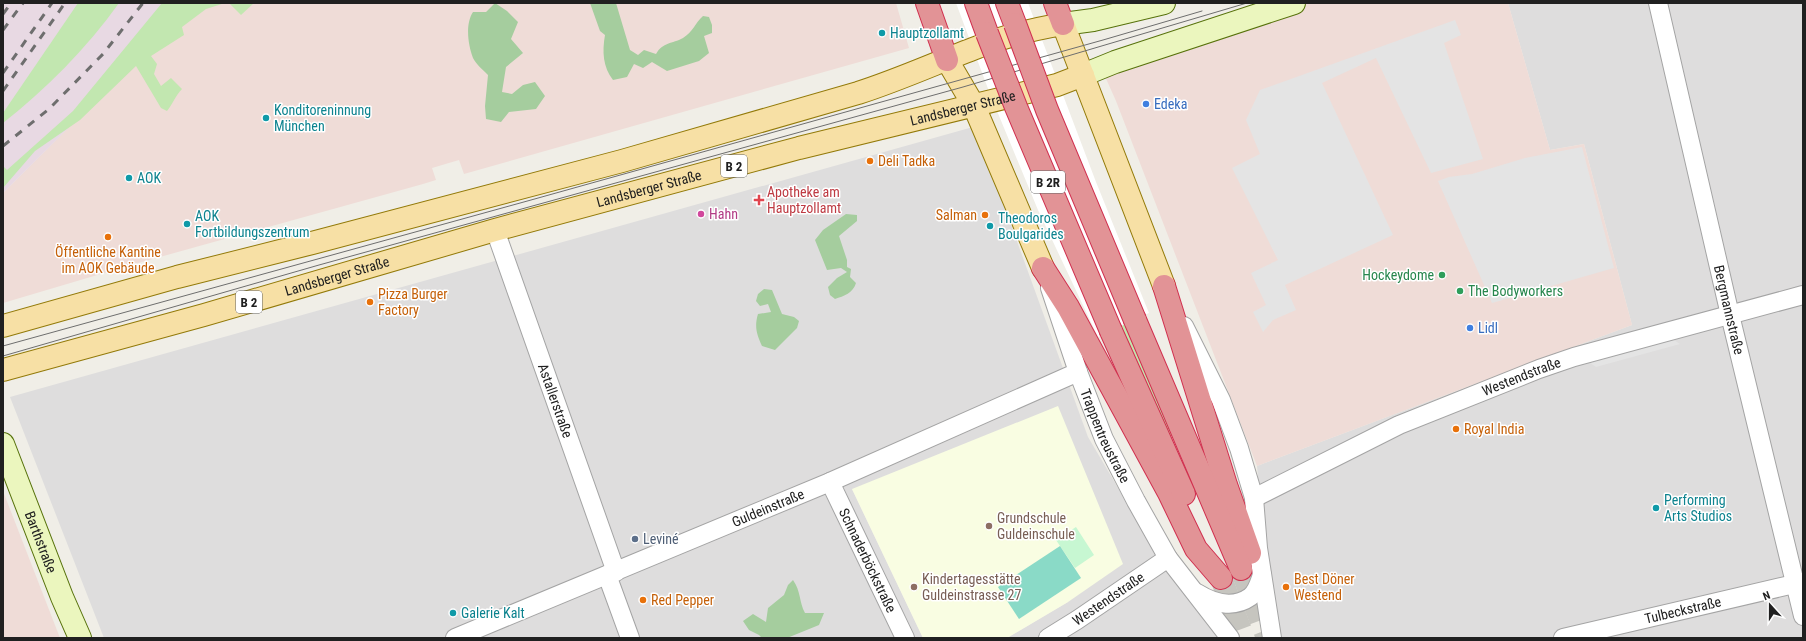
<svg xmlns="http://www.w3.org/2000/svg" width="1806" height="641" font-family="'Roboto Condensed',sans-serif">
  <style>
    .residential { fill: #dedddd }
    .commercial { fill: #efdcd7 }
    .industrial { fill: #e8d9e3 }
    .education { fill: #f9fde2 }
    .grass { fill: #c2e7b0 }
    .forest { fill: #a5cd9e }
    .park { fill: #c7f7d2 }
    .pitch { fill: #8adac7 }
    .parking { fill: #e4e4e4 }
    .pier { fill: #fff }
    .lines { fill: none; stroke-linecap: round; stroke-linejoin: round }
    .highway-tunnel { stroke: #c6c5bf; stroke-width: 22; stroke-dasharray: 22 11; stroke-linecap: butt }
    .street-casing { stroke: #a4a4a4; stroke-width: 20 }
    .secondary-casing { stroke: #57720b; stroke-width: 24 }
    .primary-casing { stroke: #937a09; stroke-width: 24 }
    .highway-casing { stroke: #d1304f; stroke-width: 24 }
    .street { stroke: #fff; stroke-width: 18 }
    .secondary { stroke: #ebf6be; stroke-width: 22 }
    .primary { stroke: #f7e0a5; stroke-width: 22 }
    .highway { stroke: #e29396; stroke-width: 22 }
    .tram { stroke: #6e6e6e; stroke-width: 1 }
    .rail { stroke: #6e6e6e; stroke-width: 3; stroke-dasharray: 8 8; stroke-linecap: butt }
    .highway-bridge-casing { stroke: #d1304f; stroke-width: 24; stroke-linecap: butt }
    .highway-bridge { stroke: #e29396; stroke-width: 22 }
    .culture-dot { fill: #0f9aa8; stroke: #fff; stroke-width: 1.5 }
    .shop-dot { fill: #3f7fe0; stroke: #fff; stroke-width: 1.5 }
    .food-dot { fill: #e8710a; stroke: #fff; stroke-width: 1.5 }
    .health-dot { fill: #e0444e; stroke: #fff; stroke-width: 1.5 }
    .hotel-dot { fill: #d1479c; stroke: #fff; stroke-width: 1.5 }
    .leisure-dot { fill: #2e9e5b; stroke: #fff; stroke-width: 1.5 }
    .education-dot { fill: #8d6e63; stroke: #fff; stroke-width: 1.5 }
    .service-dot { fill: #5c6f8a; stroke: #fff; stroke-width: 1.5 }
    .labels { text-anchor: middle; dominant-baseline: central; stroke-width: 3; stroke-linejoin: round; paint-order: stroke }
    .shield { fill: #fff; stroke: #636363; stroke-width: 1 }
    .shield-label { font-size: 13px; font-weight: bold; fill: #202020 }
    .culture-label { font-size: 14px; fill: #0d838f; stroke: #fff; text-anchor: start }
    .shop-label { font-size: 14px; fill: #366cbe; stroke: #fff; text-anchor: start }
    .street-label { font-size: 14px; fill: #202020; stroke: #fff }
    .food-label { font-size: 14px; fill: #c56008; stroke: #fff; text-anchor: start }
    .health-label { font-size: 14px; fill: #be3a42; stroke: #fff; text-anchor: start }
    .hotel-label { font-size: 14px; fill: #b23c85; stroke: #fff; text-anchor: start }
    .leisure-label { font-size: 14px; fill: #27864d; stroke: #fff; text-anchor: end }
    .education-label { font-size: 14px; fill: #785e54; stroke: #fff; text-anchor: start }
    .service-label { font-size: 14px; fill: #4e5e75; stroke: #fff; text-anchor: start }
  </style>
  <rect width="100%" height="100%" fill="#f0eee7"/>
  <g class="residential">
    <path d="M1508,3H1803V638H1282L1267,585L1257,466L1632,325L1584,144L1550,150Z"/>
    <path d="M973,127L1010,222L1088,437L1153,547L1220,638H1007L1068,602L852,489L923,638H104L10,397Z"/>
  </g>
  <g class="commercial">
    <path d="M208,3H896L909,48L464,174L459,160L432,168L436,180L423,184L131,265L3,303V193L153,44Z"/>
    <path d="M1286,3H1508L1550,150L1584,144L1632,325L1257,466L1116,101L1099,63Z"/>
    <path d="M3,491L60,638H3Z"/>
  </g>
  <path class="industrial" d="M3,3H208L153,44L3,193Z"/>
  <path class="education" d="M1058,406L1123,564L1068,602L1007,638H923L852,489Z"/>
  <g class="grass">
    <path d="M78,3H119C87,48 46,89 3,123V113Z"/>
    <path d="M162,3H225L206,9L182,27L184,35L151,56L157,64L154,74L161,86L171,78L182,89C175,96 173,104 167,111L161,108L136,66L80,120L35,151L3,188V166L7,170L73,111Z"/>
    <path d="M229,3H254L241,15Z"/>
    <path d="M1122,304L1175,434L1167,438L1110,309Z"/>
  </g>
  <g class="forest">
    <path d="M495,3L507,11L518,22L511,39L523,53L506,67L502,92L512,94L523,85L535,82L545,96L536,109L509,112L501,122L486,119L485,106L488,75C483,70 476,64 473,58C468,45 465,24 473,12H486Z"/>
    <path d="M590,3H616L630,50L638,55L644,50L656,54C663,42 672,44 683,38C693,32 695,23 703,16L709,17L712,25V33L704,36L709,53L699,61L667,71L652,62L643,68L634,64L627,77L613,80C603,67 602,52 605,35L600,31Z"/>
    <path d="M846,214L857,215V221L839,236L847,260V267L851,269L850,277L856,283C853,293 844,296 835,299L830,295L828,287L837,278L847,272L841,268L827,270L815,240L823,230Z"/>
    <path d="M764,289L772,290L782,314L794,317L799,321L797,328L775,350L762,346C757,335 754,327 758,314L771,312L768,304L760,306L756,301L758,294Z"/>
    <path d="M793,580C801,591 799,602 805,613H824L819,625L787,638H762L759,635L749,630L743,621L753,614L766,622L768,608L784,595L788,585Z"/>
  </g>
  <path class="park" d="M1076,527L1094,555L1075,568L1056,540Z"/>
  <path class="pitch" d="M1060,546L1081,578L1019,619L998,587Z"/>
  <g class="parking">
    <path d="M1455,20L1461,35L1444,43L1483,159L1431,173L1376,58L1322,83L1393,235L1285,285L1296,310L1273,320L1263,332L1253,312L1266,305L1251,273L1278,260L1232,168L1260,154L1246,120L1260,90Z"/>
    <path d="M1582,147L1614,268L1492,303L1438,181L1449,177L1472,174L1525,158Z"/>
    <path d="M1668,336L1680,344L1596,367L1584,359Z"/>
  </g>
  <path class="pier" d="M956,3H1028L1096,182L1149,313L1098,337L1038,210L990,94Z"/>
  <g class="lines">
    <g class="highway-tunnel">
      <path d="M1241,569L1267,638"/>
      <path d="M1221,578L1244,638"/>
    </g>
    <g class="street-casing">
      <g id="street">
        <path id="s1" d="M1658,3L1730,315L1803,616"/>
        <path id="s2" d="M495,230L616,572"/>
        <path id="s3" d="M1050,288L1078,372L1104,439L1136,501L1168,558L1230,638"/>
        <path d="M1184,326L1221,400L1239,448L1254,498L1258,548L1272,638"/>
        <path id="s4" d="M830,482L905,638"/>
        <path id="s5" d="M1254,498L1399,425L1539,369L1574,357L1803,295"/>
        <path d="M607,575L630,638"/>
        <path d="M1197,593C1213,603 1233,609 1250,597C1257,592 1259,583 1262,575"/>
        <path id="s6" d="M455,638L830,482L1078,372"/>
        <path id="s7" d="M1048,638L1077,620L1168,558"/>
        <path id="s8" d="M1563,638L1803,582"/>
      </g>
    </g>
    <g class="secondary-casing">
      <g id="secondary">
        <path d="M1063,24L1093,20L1164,3"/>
        <path d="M1083,75L1115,62L1294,3"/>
        <path id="s9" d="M3,444L62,597L80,638"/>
      </g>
    </g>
    <g class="primary-casing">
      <g id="primary">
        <path d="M947,60L974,106L1043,268"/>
        <path d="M3,326L177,277L312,243L622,161L858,93C899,80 938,62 978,47C1005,36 1034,29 1063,24L1164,286"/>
        <path id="s10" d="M3,370L204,315L495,230L799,148L1057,85L1083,75"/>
      </g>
    </g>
    <g class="highway-casing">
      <g id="highway">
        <path d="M927,3L947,60"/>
        <path d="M976,3L987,33"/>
        <path d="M1007,3L1015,24"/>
        <path d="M1055,3L1063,24"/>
        <path d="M1043,268L1068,307L1169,493L1196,549L1221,578"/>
        <path d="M1164,286L1226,485L1250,553"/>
        <path d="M1135,320L1241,569"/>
        <path d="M1111,331L1184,494"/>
      </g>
    </g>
    <use href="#street" class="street"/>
    <use href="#secondary" class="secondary"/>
    <use href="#primary" class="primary"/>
    <use href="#highway" class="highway"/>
    <g class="tram">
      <path d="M3,346L531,200L1103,40L1202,11"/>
      <path d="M3,356L319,265L963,87L1247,3"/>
    </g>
    <g class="rail">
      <path d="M3,14L11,3"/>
      <path d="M3,30L23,3"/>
      <path d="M3,73L52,3"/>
      <path d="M3,91L65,3"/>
      <path d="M3,146L49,109L103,54L143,3"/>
    </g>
    <g class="highway-bridge-casing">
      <g id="highway-bridge">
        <path d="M1015,24L1047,110L1135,320"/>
        <path d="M987,33L1016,107L1111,331"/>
      </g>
    </g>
    <use href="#highway-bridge" class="highway-bridge"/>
  </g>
  <g class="culture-dot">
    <circle cx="882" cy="33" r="4"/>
    <circle cx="266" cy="118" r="4"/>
    <circle cx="129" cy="178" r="4"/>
    <circle cx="187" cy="224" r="4"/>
    <circle cx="990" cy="226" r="4"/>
    <circle cx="1656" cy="508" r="4"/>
    <circle cx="453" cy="613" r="4"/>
  </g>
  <g class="shop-dot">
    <circle cx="1146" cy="104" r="4"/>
    <circle cx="1470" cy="328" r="4"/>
  </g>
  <g class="food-dot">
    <circle cx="870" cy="161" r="4"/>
    <circle cx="985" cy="215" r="4"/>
    <circle cx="108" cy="237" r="4"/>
    <circle cx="370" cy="302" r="4"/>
    <circle cx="1456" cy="429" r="4"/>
    <circle cx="1286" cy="587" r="4"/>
    <circle cx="643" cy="600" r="4"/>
  </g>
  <path class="health-dot" d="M757 194h4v4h4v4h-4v4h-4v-4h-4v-4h4z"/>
  <circle class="hotel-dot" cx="701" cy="214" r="4"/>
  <g class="leisure-dot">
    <circle cx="1442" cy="275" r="4"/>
    <circle cx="1460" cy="291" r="4"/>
  </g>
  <g class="education-dot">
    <circle cx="989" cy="526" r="4"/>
    <circle cx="914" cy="587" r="4"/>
  </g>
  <circle class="service-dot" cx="635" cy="539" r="4"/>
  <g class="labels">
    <g class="shield">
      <rect x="721" y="155" width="26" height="22" rx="3"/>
      <rect x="1031" y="171" width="34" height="22" rx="3"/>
      <rect x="236" y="291" width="26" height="22" rx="3"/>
    </g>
    <g class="shield-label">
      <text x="734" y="166">B 2</text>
      <text x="1048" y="182">B 2R</text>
      <text x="249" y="302">B 2</text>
    </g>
    <g class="culture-label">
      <text x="890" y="33">Hauptzollamt</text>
      <text x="274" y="110">Konditoreninnung<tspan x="274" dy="16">München</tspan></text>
      <text x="137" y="178">AOK</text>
      <text x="195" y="216">AOK<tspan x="195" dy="16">Fortbildungszentrum</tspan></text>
      <text x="998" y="218">Theodoros<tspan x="998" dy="16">Boulgarides</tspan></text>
      <text x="1664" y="500">Performing<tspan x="1664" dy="16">Arts Studios</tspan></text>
      <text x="461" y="613">Galerie Kalt</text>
    </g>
    <g class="shop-label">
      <text x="1154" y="104">Edeka</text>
      <text x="1478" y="328">Lidl</text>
    </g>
    <g class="street-label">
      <text stroke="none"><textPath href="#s10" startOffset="995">Landsberger Straße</textPath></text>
      <text stroke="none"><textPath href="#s10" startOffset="671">Landsberger Straße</textPath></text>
      <text stroke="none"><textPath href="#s10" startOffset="347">Landsberger Straße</textPath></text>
      <text stroke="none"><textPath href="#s1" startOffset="315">Bergmannstraße</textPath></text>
      <text stroke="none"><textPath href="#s5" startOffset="294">Westendstraße</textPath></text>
      <text stroke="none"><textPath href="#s2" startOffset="181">Astallerstraße</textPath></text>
      <text stroke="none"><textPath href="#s3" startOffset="158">Trappentreustraße</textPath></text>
      <text stroke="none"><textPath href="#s6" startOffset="339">Guldeinstraße</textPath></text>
      <text stroke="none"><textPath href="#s9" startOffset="105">Barthstraße</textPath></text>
      <text stroke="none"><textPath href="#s4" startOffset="87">Schnaderböckstraße</textPath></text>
      <text stroke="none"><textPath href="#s7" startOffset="72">Westendstraße</textPath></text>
      <text stroke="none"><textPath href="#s8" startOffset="123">Tulbeckstraße</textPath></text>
    </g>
    <g class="food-label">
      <text x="878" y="161">Deli Tadka</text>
      <text x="977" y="215" text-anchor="end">Salman</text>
      <text x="108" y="252" text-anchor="middle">Öffentliche Kantine<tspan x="108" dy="16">im AOK Gebäude</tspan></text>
      <text x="378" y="294">Pizza Burger<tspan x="378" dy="16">Factory</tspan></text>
      <text x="1464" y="429">Royal India</text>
      <text x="1294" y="579">Best Döner<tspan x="1294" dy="16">Westend</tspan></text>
      <text x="651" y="600">Red Pepper</text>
    </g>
    <g class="health-label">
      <text x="767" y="192">Apotheke am<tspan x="767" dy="16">Hauptzollamt</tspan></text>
    </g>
    <g class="hotel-label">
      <text x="709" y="214">Hahn</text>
    </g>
    <g class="leisure-label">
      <text x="1434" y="275">Hockeydome</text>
      <text x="1468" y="291" text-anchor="start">The Bodyworkers</text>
    </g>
    <g class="education-label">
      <text x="997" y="518">Grundschule<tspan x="997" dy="16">Guldeinschule</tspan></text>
      <text x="922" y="579">Kindertagesstätte<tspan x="922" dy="16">Guldeinstrasse 27</tspan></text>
    </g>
    <g class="service-label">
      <text x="643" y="539">Leviné</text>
    </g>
  </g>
  <rect width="1806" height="641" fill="none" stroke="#202020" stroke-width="8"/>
  <g transform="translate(1770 605) rotate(339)" stroke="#ffffff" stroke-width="3" paint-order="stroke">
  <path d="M0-3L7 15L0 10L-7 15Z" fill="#202020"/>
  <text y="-6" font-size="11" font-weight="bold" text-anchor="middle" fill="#202020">N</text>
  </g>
</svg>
